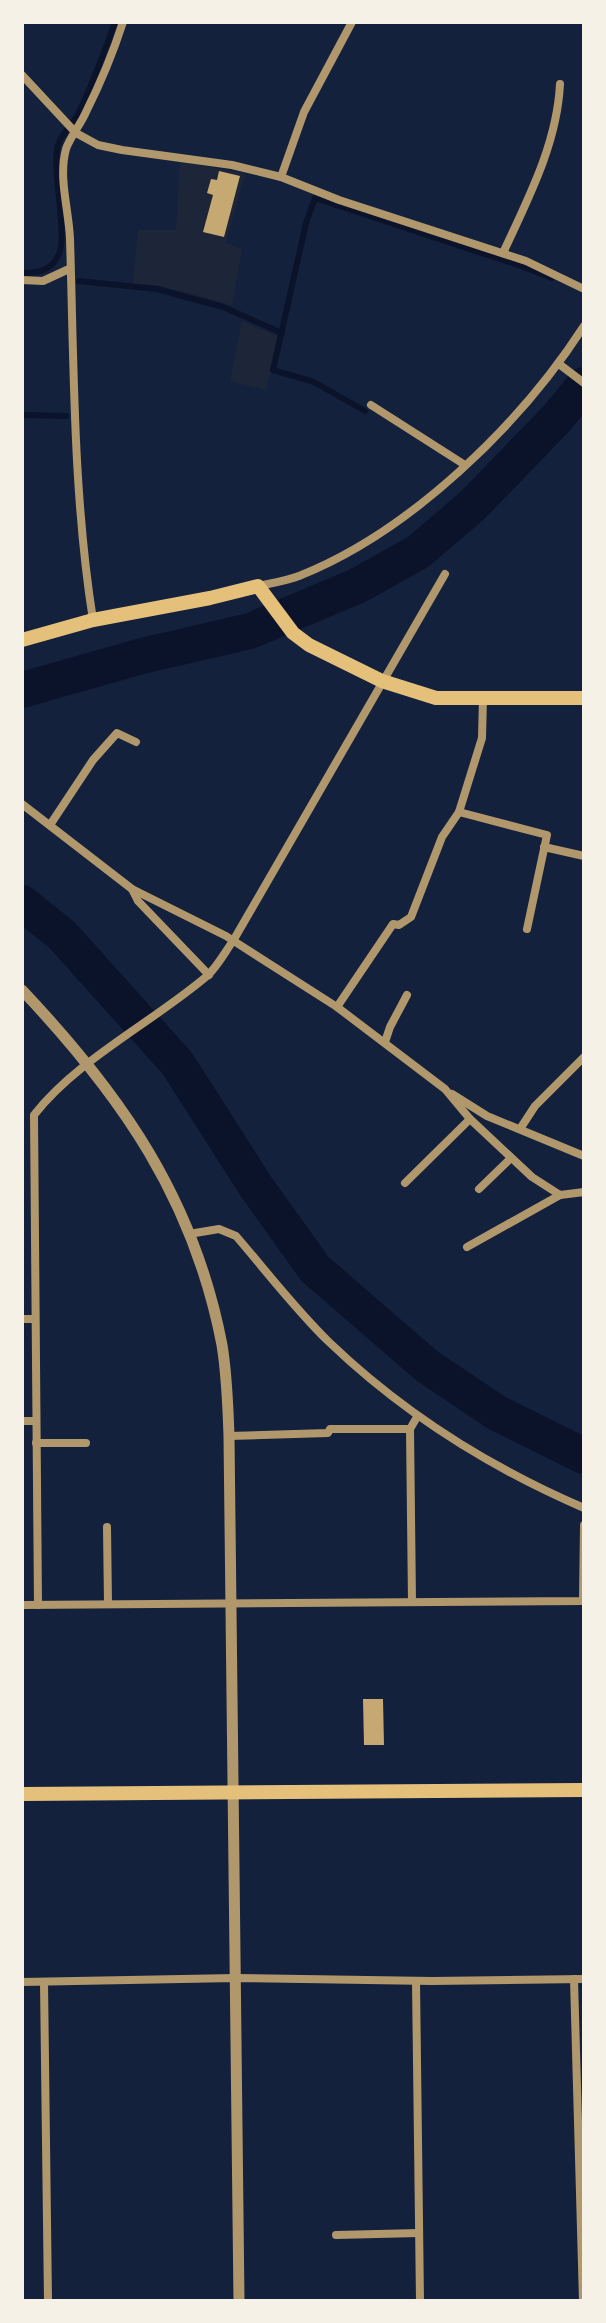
<svg xmlns="http://www.w3.org/2000/svg" width="606" height="2323" font-family="'Varela Round',sans-serif">
  <style>
    .green { fill: #1d2539 }
    .lines { fill: none; stroke-linecap: round; stroke-linejoin: round }
    .stream { stroke: #0b132b; stroke-width: 6 }
    .river { stroke: #0b132b; stroke-width: 36 }
    .building { fill: #c6a872 }
    .minor { stroke: #b1986c; stroke-width: 8 }
    .tertiary { stroke: #b1986c; stroke-width: 11 }
    .primary { stroke: #e5c07b; stroke-width: 14 }
  </style>
  <rect width="100%" height="100%" fill="#14213d"/>
  <g class="green">
    <path d="M180,161L245,174L226,243L242,249L232,305L157,285L133,284L138,230H176Z"/>
    <path d="M242,321L279,337L266,390L230,381Z"/>
  </g>
  <g class="lines">
    <g class="stream">
      <path d="M22,273C37,273 51,271 58,256C69,236 51,173 58,145C61,134 73,124 78,114C93,84 104,53 115,22"/>
      <path d="M79,281L157,289L223,307L282,333"/>
      <path d="M365,411L314,382L273,370L306,223L315,198L521,266L552,278"/>
      <path d="M22,415L66,416"/>
    </g>
    <g class="river">
      <path d="M22,690L142,656L250,631L357,586L418,552L473,505L558,417L584,385"/>
      <path d="M22,903L62,935L177,1063L257,1188L315,1269L427,1366L497,1413L584,1456"/>
    </g>
  </g>
  <g class="building">
    <path d="M219,171L240,176L224,237L203,232L213,195L207,193L211,179L217,180Z"/>
    <path d="M363,1699H383L384,1745H364Z"/>
  </g>
  <g class="lines">
    <g class="minor">
      <path d="M22,75L76,133L98,145L122,150L232,165L281,177L339,200L526,261L584,289"/>
      <path d="M281,177L304,112L352,22"/>
      <path d="M503,253C528,199 557,144 560,84"/>
      <path d="M22,280L43,281L69,269"/>
      <path d="M559,364L584,383"/>
      <path d="M371,405L465,465"/>
      <path d="M258,586C272,583 286,581 299,576C410,532 520,425 584,326"/>
      <path d="M93,620C73,494 74,366 70,239C69,210 58,178 66,149C70,137 81,124 86,112C101,82 113,53 123,22"/>
      <path d="M22,804L132,889L138,901L209,975"/>
      <path d="M459,812L547,835L527,929"/>
      <path d="M50,825L93,760L117,733L136,742"/>
      <path d="M544,847L584,856"/>
      <path d="M132,889L226,936L337,1007L445,1089L470,1119L532,1177L560,1195L584,1192"/>
      <path d="M337,1007L393,924L399,925L411,917L442,837L459,812L482,738L483,698"/>
      <path d="M385,1042L390,1027L407,995"/>
      <path d="M452,1094L487,1116L584,1156"/>
      <path d="M520,1129L535,1106L584,1057"/>
      <path d="M405,1183L470,1119"/>
      <path d="M479,1189L511,1158"/>
      <path d="M189,1234L219,1229L236,1236C267,1272 296,1310 329,1342C404,1414 489,1467 584,1508"/>
      <path d="M467,1247L560,1195"/>
      <path d="M22,1319H35"/>
      <path d="M22,1421H36"/>
      <path d="M229,1436L328,1433L330,1429H410"/>
      <path d="M36,1443H86"/>
      <path d="M107,1527L108,1604"/>
      <path d="M412,1602L410,1429L417,1417"/>
      <path d="M22,1605L583,1601L584,1525"/>
      <path d="M38,1605L34,1115C78,1059 153,1022 207,976C217,967 225,952 233,941L445,574"/>
      <path d="M574,1979L583,2301"/>
      <path d="M416,1981L420,2301"/>
      <path d="M22,1982L235,1978L432,1981L584,1979"/>
      <path d="M44,1982L48,2301"/>
      <path d="M336,2235L419,2233"/>
    </g>
    <path class="tertiary" d="M22,990C122,1096 194,1199 222,1345C227,1375 228,1406 229,1436L239,2301"/>
    <g class="primary">
      <path d="M22,640L93,620L210,598L258,586L293,633L309,645L382,681L436,698H584"/>
      <path d="M22,1794L584,1790"/>
    </g>
  </g>
  <rect width="606" height="2323" fill="none" stroke="#f6f1e7" stroke-width="48"/>
</svg>
